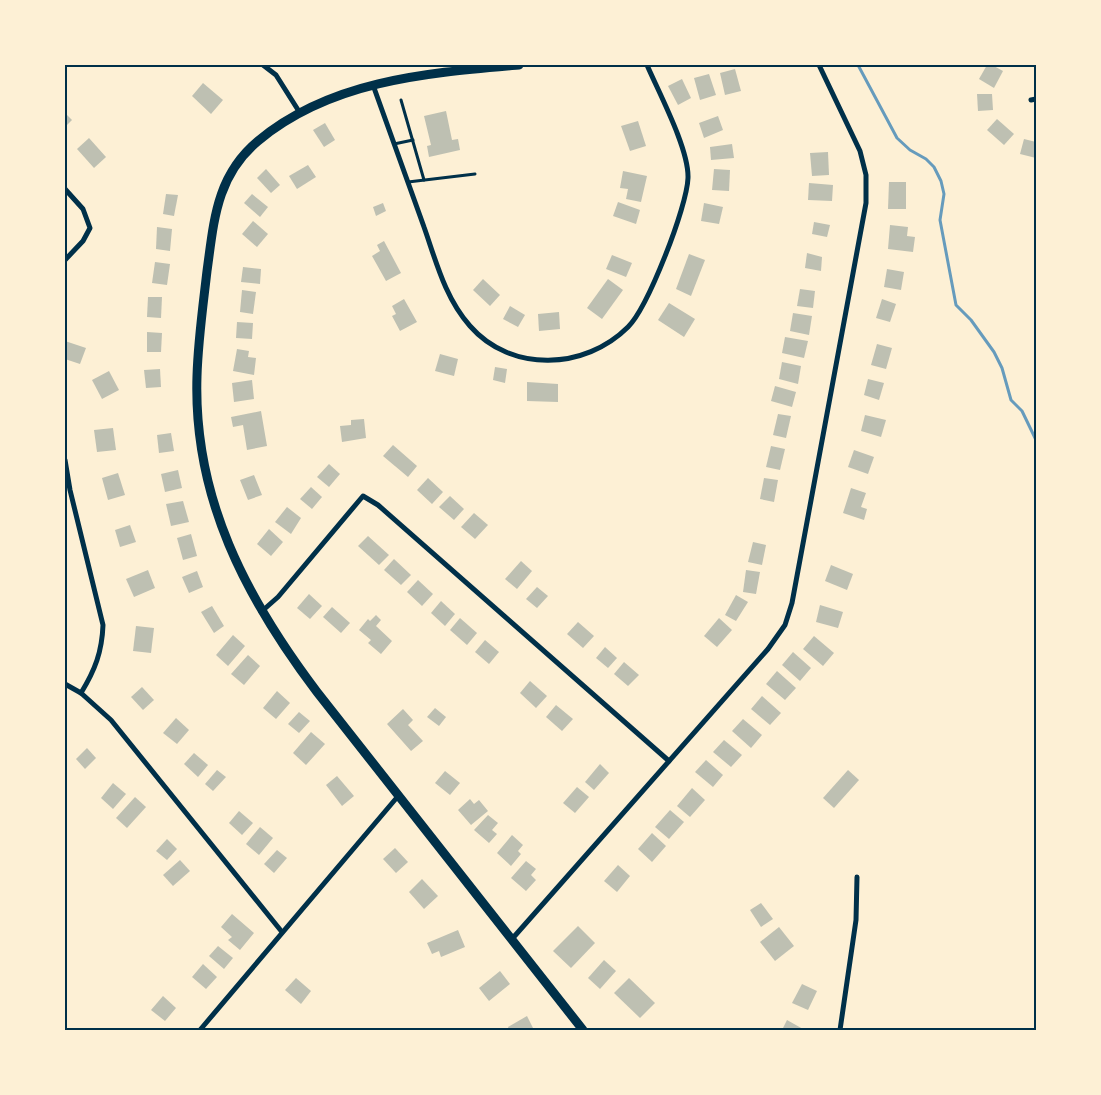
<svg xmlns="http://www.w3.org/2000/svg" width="1101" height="1095" font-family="'DM Sans',sans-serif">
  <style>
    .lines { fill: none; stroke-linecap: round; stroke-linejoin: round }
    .stream { stroke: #669bbc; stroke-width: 3 }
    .building { fill: #bec0b2 }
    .service { stroke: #003049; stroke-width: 3 }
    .minor { stroke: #003049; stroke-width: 5 }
    .tertiary { stroke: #003049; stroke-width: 9 }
    .neatline { fill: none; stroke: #003049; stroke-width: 2 }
  </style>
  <rect width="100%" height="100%" fill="#fdf0d5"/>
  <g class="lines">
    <path class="stream" d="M858,65L897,138L910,150L926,159L934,167L941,181L944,194L940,220L956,305L971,320L994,352L1002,368L1011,400L1022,411L1036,440"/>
  </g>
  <g class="building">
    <path d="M987,65H992L1003,71L994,88L979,79Z"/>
    <path d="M735,69L741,91L725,95L720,73Z"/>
    <path d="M709,74L716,95L700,100L694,78Z"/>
    <path d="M682,79L691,98L678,105L668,86Z"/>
    <path d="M203,83L223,100L211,114L192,96Z"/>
    <path d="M977,94H992L993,110L978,111Z"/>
    <path d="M446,111L452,140L458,139L460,150L429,157L427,146L431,145L424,116Z"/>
    <path d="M65,113L72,120L65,127Z"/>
    <path d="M718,116L723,130L704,138L699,123Z"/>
    <path d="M997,119L1014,134L1004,145L987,130Z"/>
    <path d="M638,121L646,146L630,151L621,126Z"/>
    <path d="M325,123L335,140L324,147L313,130Z"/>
    <path d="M89,138L106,157L94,168L77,149Z"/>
    <path d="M1024,139L1036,142V158L1020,154Z"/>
    <path d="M732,144L734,158L711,160L710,147Z"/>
    <path d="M828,152L829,175L812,176L810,153Z"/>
    <path d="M308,165L316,177L297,189L289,176Z"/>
    <path d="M266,169L280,185L271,193L257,178Z"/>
    <path d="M714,169L730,170L729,191L712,190Z"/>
    <path d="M623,171L647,176L641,202L626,199L628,189L620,188Z"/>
    <path d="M889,182H906V209H888Z"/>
    <path d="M809,183L833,185L832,201L808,200Z"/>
    <path d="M166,194L178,195L174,216L163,214Z"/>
    <path d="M252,194L268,207L260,217L244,203Z"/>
    <path d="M618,202L640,210L636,224L613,216Z"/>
    <path d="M383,203L386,211L376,216L373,207Z"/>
    <path d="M704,203L723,207L719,224L701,221Z"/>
    <path d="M253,221L268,234L257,247L242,234Z"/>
    <path d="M814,222L830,225L827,237L812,234Z"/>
    <path d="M890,225L908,227L907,236L915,237L913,252L888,249Z"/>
    <path d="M157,227L172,229L170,251L156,249Z"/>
    <path d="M384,241L401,273L386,281L372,256L380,251L377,245Z"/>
    <path d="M807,253L822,257L821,271L805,268Z"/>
    <path d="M689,254L705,260L691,296L676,289Z"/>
    <path d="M612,255L632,263L626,277L606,269Z"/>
    <path d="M155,262L170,264L167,285L152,283Z"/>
    <path d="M243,267L261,269L260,284L241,282Z"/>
    <path d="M887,269L904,272L901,290L884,287Z"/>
    <path d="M483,279L500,295L490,306L473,290Z"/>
    <path d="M608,279L623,290L602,319L587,308Z"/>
    <path d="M800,289L815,291L813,308L797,306Z"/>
    <path d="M242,290L256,292L253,314L240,312Z"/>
    <path d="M148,297H162L161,318L147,317Z"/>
    <path d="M404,299L417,322L400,331L392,316L396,314L392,306Z"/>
    <path d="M882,299L896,304L890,322L876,318Z"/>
    <path d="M669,303L695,319L684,337L658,320Z"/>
    <path d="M510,306L525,315L518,327L503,319Z"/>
    <path d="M559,312L560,329L539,331L538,314Z"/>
    <path d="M793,313L812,316L809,335L790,331Z"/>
    <path d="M237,322L253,323L252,339L236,338Z"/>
    <path d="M147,332L162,333L161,352H147Z"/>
    <path d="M785,337L808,341L804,358L782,353Z"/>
    <path d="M65,341L86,348L80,364L65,359Z"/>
    <path d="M877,344L892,348L886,369L871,365Z"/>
    <path d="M237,349L249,351L248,357L256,358L254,375L233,371Z"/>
    <path d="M440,354L458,359L454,376L435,371Z"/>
    <path d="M782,362L801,366L798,384L779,379Z"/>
    <path d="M495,367L507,369L505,383L493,380Z"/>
    <path d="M160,369L161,387L146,388L144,370Z"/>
    <path d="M109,371L119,390L102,399L92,380Z"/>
    <path d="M868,379L884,383L879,400L864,395Z"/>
    <path d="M252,380L254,399L234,402L232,383Z"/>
    <path d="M527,382L558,384V402L527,401Z"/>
    <path d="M775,386L796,392L792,407L771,401Z"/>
    <path d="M261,411L267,446L247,450L243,425L233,427L231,417Z"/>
    <path d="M778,414L791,416L786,438L773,435Z"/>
    <path d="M865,415L886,420L881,437L861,431Z"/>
    <path d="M364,419L366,438L342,442L340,426L351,425V420Z"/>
    <path d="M113,428L116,450L97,452L94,430Z"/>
    <path d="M171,433L174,451L159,453L157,435Z"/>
    <path d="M393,445L417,466L408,477L383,456Z"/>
    <path d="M771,446L785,449L780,470L766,467Z"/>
    <path d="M854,450L874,457L868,474L848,467Z"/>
    <path d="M329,464L340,474L329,487L317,477Z"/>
    <path d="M178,470L182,488L165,492L161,474Z"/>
    <path d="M118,473L125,495L108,500L102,478Z"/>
    <path d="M254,475L262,495L248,500L240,480Z"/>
    <path d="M428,478L443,492L432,504L417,490Z"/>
    <path d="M764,478L778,480L774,502L760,499Z"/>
    <path d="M311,487L322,497L312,509L300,499Z"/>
    <path d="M851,488L866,493L861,507L867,509L864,520L843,513Z"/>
    <path d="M450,496L464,509L454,520L439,507Z"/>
    <path d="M183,501L189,522L171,526L166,504Z"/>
    <path d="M287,507L301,518L291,534L275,522Z"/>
    <path d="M474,513L488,525L475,539L461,527Z"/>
    <path d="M130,525L136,542L120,547L115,530Z"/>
    <path d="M269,529L283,542L271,556L257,544Z"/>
    <path d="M191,534L197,556L183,560L177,538Z"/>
    <path d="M368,536L389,555L379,565L358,546Z"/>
    <path d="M753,542L766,545L762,565L748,562Z"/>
    <path d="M394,559L411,575L401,585L384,570Z"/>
    <path d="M521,561L532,571L517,589L505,579Z"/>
    <path d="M831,565L853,574L847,590L825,581Z"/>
    <path d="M148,570L155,588L134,597L126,579Z"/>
    <path d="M746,570L760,572L756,594L743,592Z"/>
    <path d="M197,571L203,587L189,593L182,577Z"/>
    <path d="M418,580L433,594L422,606L407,592Z"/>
    <path d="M537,587L548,596L537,608L526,599Z"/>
    <path d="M309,594L322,606L310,619L297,608Z"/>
    <path d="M736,595L748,602L736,621L725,615Z"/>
    <path d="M441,601L455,614L445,626L431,613Z"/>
    <path d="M820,605L843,612L838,628L816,622Z"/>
    <path d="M212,606L224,626L214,633L201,612Z"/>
    <path d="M332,607L350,623L341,633L323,617Z"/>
    <path d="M376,615L381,620L376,626L392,641L381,654L368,643L371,640L359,630L368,619L370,621Z"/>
    <path d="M460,618L477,633L467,645L450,630Z"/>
    <path d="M719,618L732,630L717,647L704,636Z"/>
    <path d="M578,622L594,636L583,648L567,634Z"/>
    <path d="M136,626L154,628L151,653L133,651Z"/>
    <path d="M233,635L245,646L228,666L216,655Z"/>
    <path d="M814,636L834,653L823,666L803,649Z"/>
    <path d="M485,640L499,652L489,664L475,652Z"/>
    <path d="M605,647L617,658L608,668L596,658Z"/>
    <path d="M793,652L811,668L800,681L782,665Z"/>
    <path d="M248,655L260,666L244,685L231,674Z"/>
    <path d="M624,662L639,675L628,686L614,674Z"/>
    <path d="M777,671L796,688L785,700L766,684Z"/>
    <path d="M530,681L547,696L536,708L520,693Z"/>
    <path d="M142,687L154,700L143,710L131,697Z"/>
    <path d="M277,691L290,703L276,719L263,708Z"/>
    <path d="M762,696L781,713L770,725L751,709Z"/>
    <path d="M556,705L573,719L562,731L546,717Z"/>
    <path d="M435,708L446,717L439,726L427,717Z"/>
    <path d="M403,709L413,720L408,725L423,741L411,751L387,724Z"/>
    <path d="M299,712L310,721L299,733L288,724Z"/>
    <path d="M176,718L189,730L177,744L163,733Z"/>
    <path d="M743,719L762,735L751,748L732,731Z"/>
    <path d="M311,732L325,744L306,765L293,753Z"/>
    <path d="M724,740L742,755L731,767L713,752Z"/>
    <path d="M87,748L96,758L85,769L76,759Z"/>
    <path d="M194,753L208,765L198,777L184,764Z"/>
    <path d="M706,760L723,775L713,787L695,772Z"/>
    <path d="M600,764L609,773L594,790L585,782Z"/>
    <path d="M217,770L226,777L213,791L205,784Z"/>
    <path d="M848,770L859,780L834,808L823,798Z"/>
    <path d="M445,771L460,783L450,795L435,783Z"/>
    <path d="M337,776L354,796L342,806L326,785Z"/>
    <path d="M113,783L126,794L113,809L101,798Z"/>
    <path d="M577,787L589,797L575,813L563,803Z"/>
    <path d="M692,788L705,800L690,817L677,806Z"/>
    <path d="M135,797L146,807L127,828L116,818Z"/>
    <path d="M470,799L474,804L479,800L488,811L471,825L458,810Z"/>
    <path d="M670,810L684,822L669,839L655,827Z"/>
    <path d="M239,811L253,823L242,835L229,823Z"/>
    <path d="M488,815L498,823L492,830L497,834L489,843L474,830Z"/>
    <path d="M260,827L273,838L259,855L246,844Z"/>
    <path d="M652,833L666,846L652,862L638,849Z"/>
    <path d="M512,835L523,845L518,851L521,854L511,866L497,853Z"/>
    <path d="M167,839L177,849L167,860L156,851Z"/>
    <path d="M395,848L408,862L396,873L383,859Z"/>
    <path d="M277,850L287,858L274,873L264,864Z"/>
    <path d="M180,860L190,871L173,886L163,875Z"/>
    <path d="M526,861L536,869L531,875L536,880L526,891L511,878Z"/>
    <path d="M618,865L630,876L617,892L604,881Z"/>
    <path d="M422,879L438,896L424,909L409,892Z"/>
    <path d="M761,903L773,919L761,927L750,910Z"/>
    <path d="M232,914L254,933L240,950L228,940L232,937L221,927Z"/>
    <path d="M578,926L595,943L571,968L553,951Z"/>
    <path d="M779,927L794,946L775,961L760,942Z"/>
    <path d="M458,930L465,947L441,957L439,951L432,954L427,943Z"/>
    <path d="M218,946L233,958L224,969L209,956Z"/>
    <path d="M604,960L616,971L600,989L588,978Z"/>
    <path d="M203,964L217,977L206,989L192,977Z"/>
    <path d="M500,971L510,984L489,1001L479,988Z"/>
    <path d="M296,978L311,991L301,1004L285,990Z"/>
    <path d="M629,978L655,1003L640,1018L614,993Z"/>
    <path d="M802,984L817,991L808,1010L792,1003Z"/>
    <path d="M163,996L176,1008L165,1021L151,1010Z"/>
    <path d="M527,1016L533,1028L509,1030L508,1027Z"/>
    <path d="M787,1020L803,1029L802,1030H782Z"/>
  </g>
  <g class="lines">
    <g class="service">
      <path d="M401,100L424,180"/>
      <path d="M394,144L413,140"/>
      <path d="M408,182L475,174"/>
    </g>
    <g class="minor">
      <path d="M263,65L276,75L300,113"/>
      <path d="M373,85C390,133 407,180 424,227C436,261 445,298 470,326C511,373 585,370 628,327C648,307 687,207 688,178C689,149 659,93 647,65"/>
      <path d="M1031,100L1036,99"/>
      <path d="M65,189L83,209L90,228L83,241L65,260"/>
      <path d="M65,460L70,490L103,625C102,652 95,670 81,693"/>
      <path d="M261,612L278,597L363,496L378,505L669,761"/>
      <path d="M65,684L81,693L111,720L282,932"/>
      <path d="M512,939L768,649L785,625L792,603L866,203V175L860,151L819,65"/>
      <path d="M200,1030L399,795"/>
      <path d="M840,1030L856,920L857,877"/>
    </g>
    <path class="tertiary" d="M519,65C428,73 331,80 258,141C216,176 214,221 207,271C203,306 198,341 197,376C193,498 246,598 317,692L583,1030"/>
  </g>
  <rect width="1101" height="1095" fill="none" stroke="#fdf0d5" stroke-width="132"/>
  <rect x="66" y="66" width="969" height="963" class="neatline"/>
</svg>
